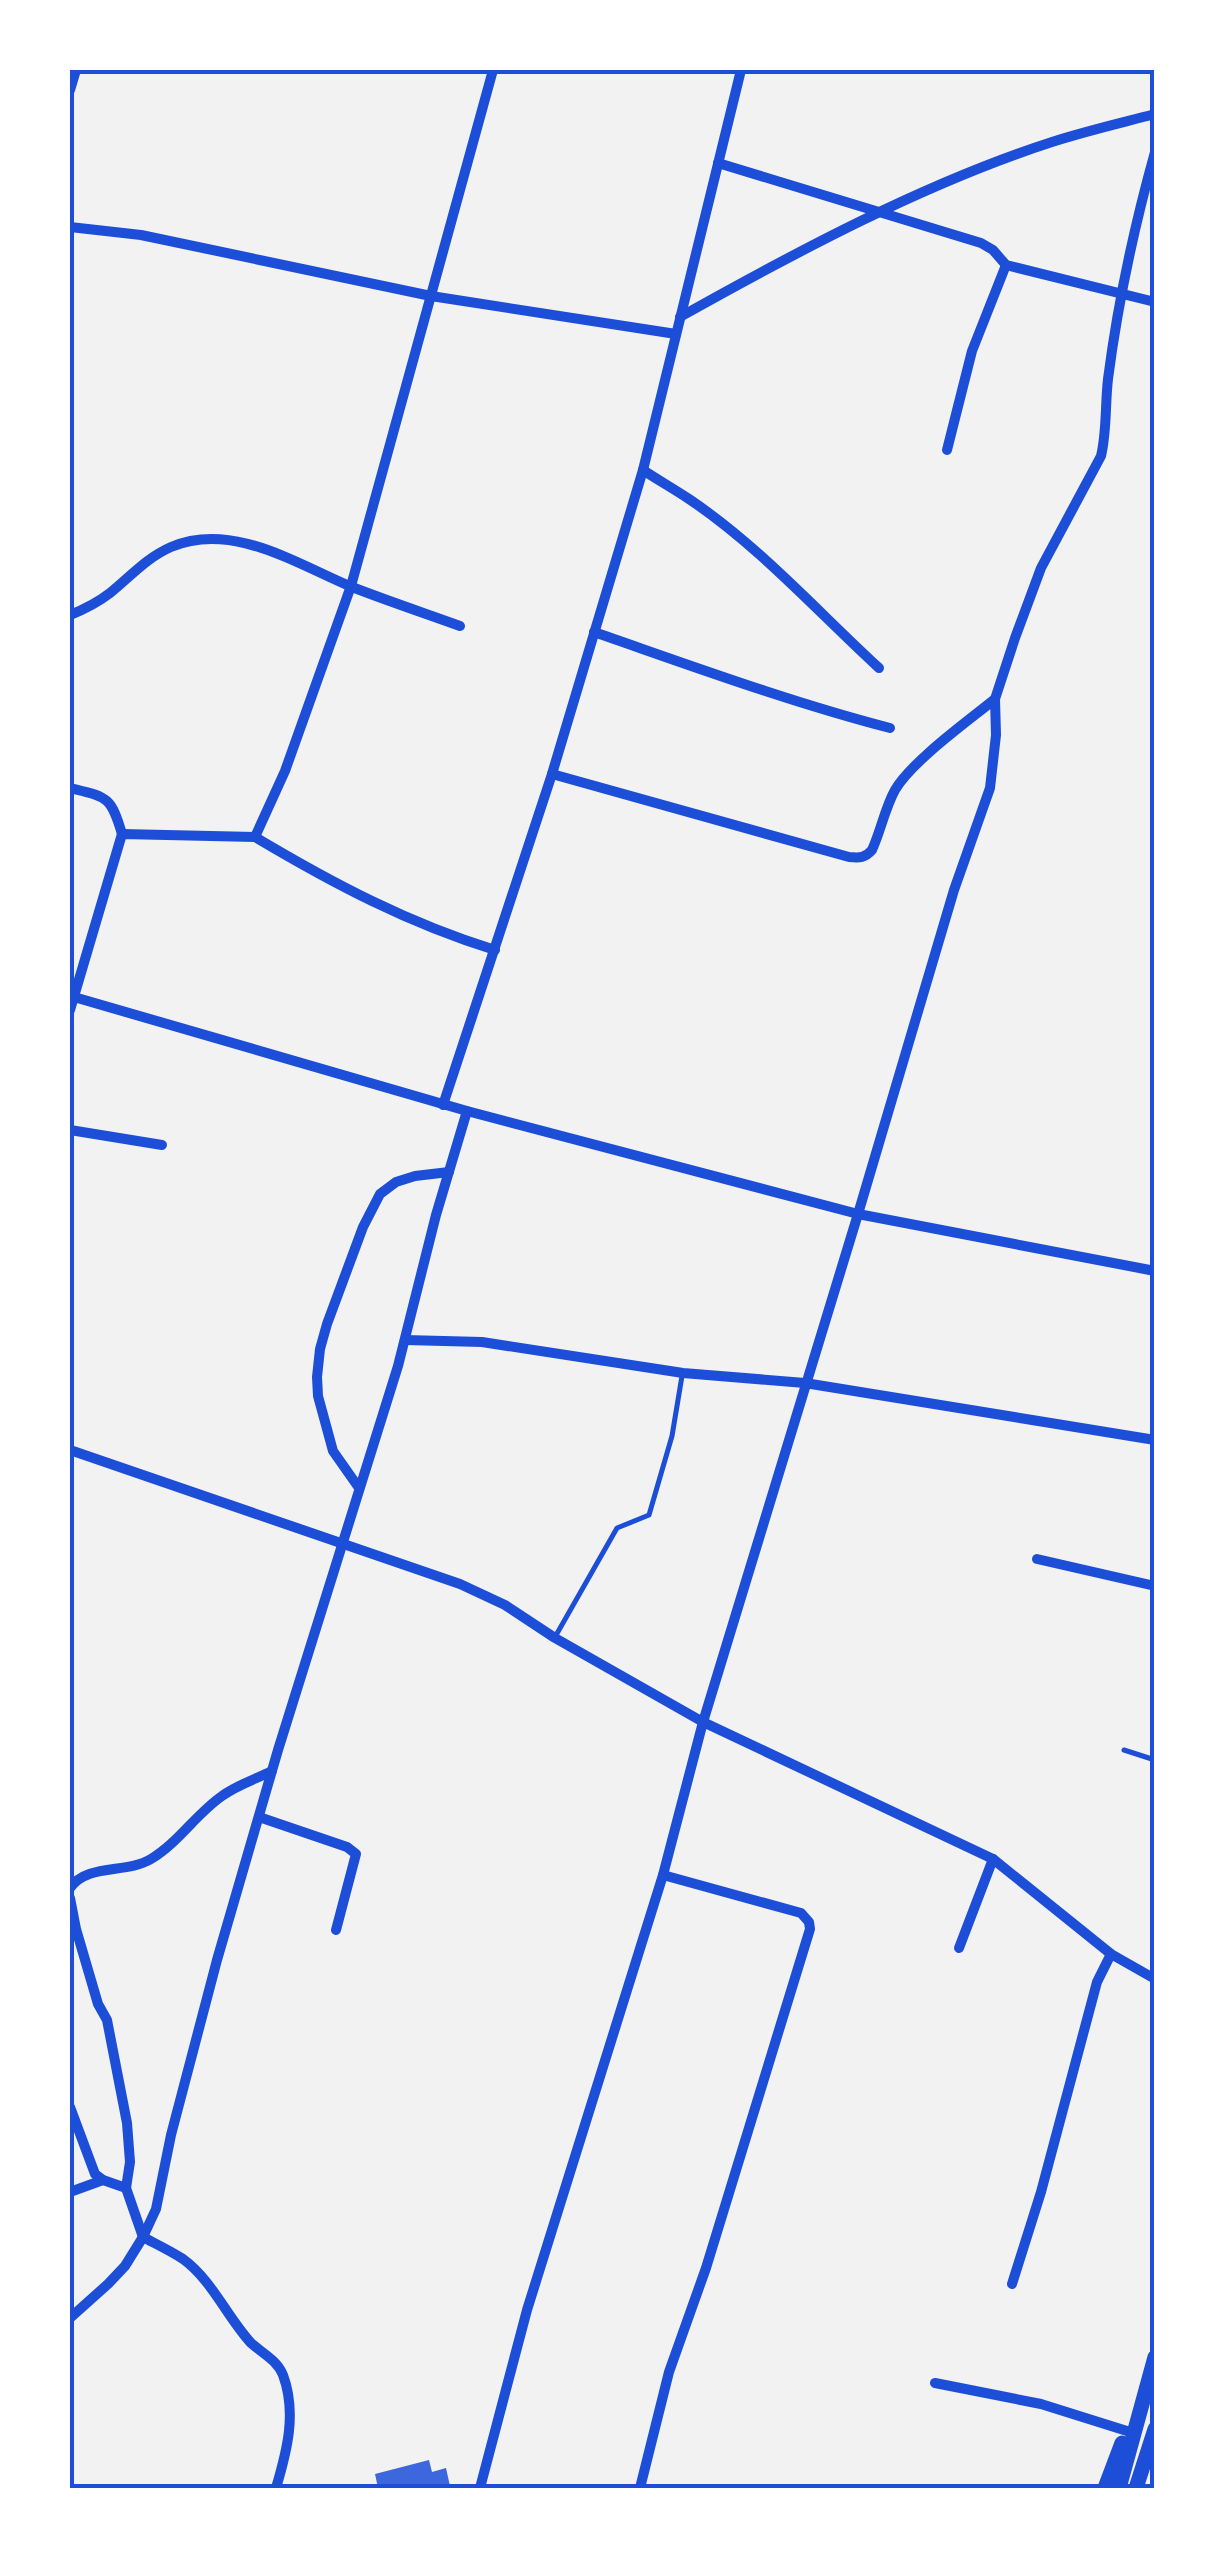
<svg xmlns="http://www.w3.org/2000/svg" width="1225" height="2558" font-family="Quicksand,sans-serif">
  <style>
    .building { fill: #3d67dc }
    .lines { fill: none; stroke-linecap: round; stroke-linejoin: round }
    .service { stroke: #1d4ed8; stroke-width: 5 }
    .minor { stroke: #1d4ed8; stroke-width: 10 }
    .secondary { stroke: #1d4ed8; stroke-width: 15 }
    .neatline { fill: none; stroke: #1d4ed8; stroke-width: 4 }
  </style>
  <rect width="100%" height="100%" fill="#f2f2f2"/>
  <path class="building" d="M429,2460L432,2472L446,2468L450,2486L378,2488L375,2474Z"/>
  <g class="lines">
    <g class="service">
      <path d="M555,1637L617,1528L649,1515L672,1436L682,1376"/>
      <path d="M1124,1750L1155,1760"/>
    </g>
    <g class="minor">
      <path d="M70,90L76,70"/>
      <path d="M718,163L981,243L993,250L1006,265L1155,302"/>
      <path d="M70,227L141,235L431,296L676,334"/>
      <path d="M680,317C796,252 925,183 1052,142C1086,131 1121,123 1155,114"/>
      <path d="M947,450L972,351L1006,265"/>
      <path d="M643,470C658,480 674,489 689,499C759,546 817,611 879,668"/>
      <path d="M70,615C85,609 97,603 110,593C130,577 146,558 171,547C232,521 297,564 352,587C388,601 424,613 460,626"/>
      <path d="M594,632C692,666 790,702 890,728"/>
      <path d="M552,774L849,857C860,858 865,858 872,850C881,830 885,808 895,790C912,761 968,721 995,699"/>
      <path d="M70,788C107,797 111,796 122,834"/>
      <path d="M255,837C334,884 408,923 495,950"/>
      <path d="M74,997L467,1111L858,1214L1155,1271"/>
      <path d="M70,1010L122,834L255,837L285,771L351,586L493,70"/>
      <path d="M443,1105L552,774L643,470L741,70"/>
      <path d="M70,1130L162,1145"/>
      <path d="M405,1340L482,1342L683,1373L805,1383L1155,1440"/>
      <path d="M70,1450L460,1584L505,1605L555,1638L703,1722L993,1859L1111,1954L1155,1979"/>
      <path d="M359,1488L333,1451L318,1396L317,1377L320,1349L327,1324L363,1227L380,1194L396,1182L415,1176L449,1172"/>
      <path d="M1037,1559L1155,1586"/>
      <path d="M259,1817L347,1847L356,1854L336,1930"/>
      <path d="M70,1888C88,1863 126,1874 151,1859C178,1843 196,1814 222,1796C237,1785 256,1779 272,1771"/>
      <path d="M70,1898L76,1929L98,2004L107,2020L127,2123L130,2162L126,2188"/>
      <path d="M959,1948L993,1859"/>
      <path d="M70,2107L95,2174L103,2180L126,2188L143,2237C156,2244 171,2251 183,2259C212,2280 227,2317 251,2343C262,2353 277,2360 283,2375C297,2413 287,2451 276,2488"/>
      <path d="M70,2192L103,2180"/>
      <path d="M1012,2284L1041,2192L1097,1982L1111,1954"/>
      <path d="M70,2318L108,2284L125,2266L143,2237L156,2209L171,2135L217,1960L278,1750L398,1366L436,1215L467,1111"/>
      <path d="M935,2383L1041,2404L1127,2431"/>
      <path d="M480,2488L527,2310L663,1875L703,1722L858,1214L954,890L990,788L996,735L995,699L1015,638L1041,568L1101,456C1107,431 1105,405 1108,379C1118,302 1134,227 1155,152"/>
      <path d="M640,2488L669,2372L706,2268L810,1929L809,1922L801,1913L663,1875"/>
    </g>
    <g class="secondary">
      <path d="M1105,2488L1122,2443"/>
      <path d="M1119,2488L1155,2357"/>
      <path d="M1136,2488L1155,2429"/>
    </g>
  </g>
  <rect width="1225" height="2558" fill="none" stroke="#ffffff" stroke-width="145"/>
  <rect x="72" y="72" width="1080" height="2414" class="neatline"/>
</svg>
